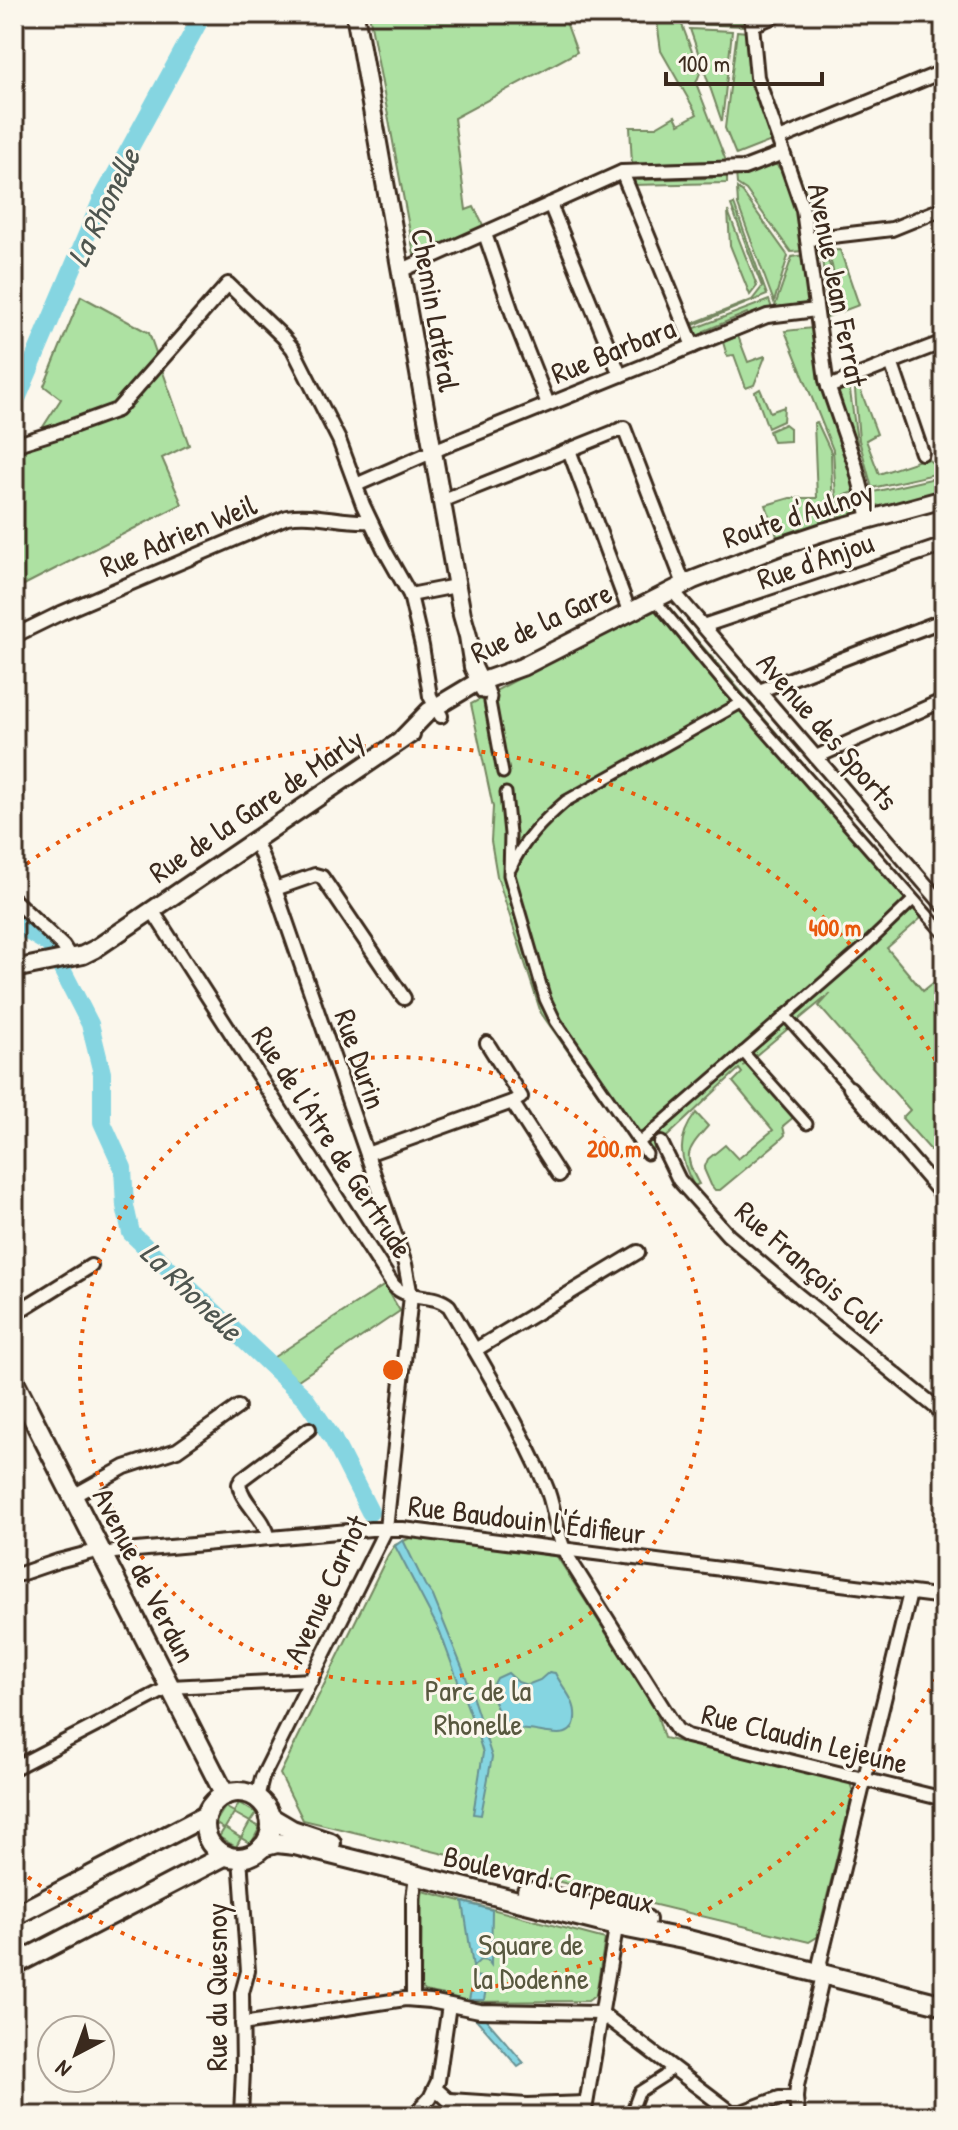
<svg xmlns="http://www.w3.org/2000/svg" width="958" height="2130" font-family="'Patrick Hand',sans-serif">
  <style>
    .green { fill: #ade1a2; stroke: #748660; stroke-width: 2; fill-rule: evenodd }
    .water { fill: #85d5e1; stroke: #679193; stroke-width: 2 }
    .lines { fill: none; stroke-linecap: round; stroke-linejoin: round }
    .river { stroke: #85d5e1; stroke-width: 18 }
    .pedestrian-casing { stroke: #3b2a1e; stroke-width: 15 }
    .minor-casing { stroke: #3b2a1e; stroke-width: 18 }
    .tertiary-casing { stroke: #3b2a1e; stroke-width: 22 }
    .secondary-casing { stroke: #3b2a1e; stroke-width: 24 }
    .pedestrian { stroke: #fbf7ec; stroke-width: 9 }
    .minor { stroke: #fbf7ec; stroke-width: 12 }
    .tertiary { stroke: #fbf7ec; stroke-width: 16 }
    .secondary { stroke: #fbf7ec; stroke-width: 18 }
    .ring { fill: none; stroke: #e8590c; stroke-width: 4; stroke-dasharray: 4 8 }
    .labels { text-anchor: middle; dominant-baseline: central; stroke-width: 6; stroke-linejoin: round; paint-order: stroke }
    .street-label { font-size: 30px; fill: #3b2a1e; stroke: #fbf7ec }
    .park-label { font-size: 30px; fill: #58583f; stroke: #fbf7ec }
    .water-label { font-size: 32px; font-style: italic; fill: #4e554f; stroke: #fbf7ec }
    .centre { fill: #e8590c; stroke: #fbf7ec; stroke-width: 4 }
    .ring-label { font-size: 24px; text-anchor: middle; font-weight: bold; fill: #e8590c; stroke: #fbf7ec; stroke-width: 6; stroke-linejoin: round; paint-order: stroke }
  </style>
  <rect width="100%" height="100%" fill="#fbf7ec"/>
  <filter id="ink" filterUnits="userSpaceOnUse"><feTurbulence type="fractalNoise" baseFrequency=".0125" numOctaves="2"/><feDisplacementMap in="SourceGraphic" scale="16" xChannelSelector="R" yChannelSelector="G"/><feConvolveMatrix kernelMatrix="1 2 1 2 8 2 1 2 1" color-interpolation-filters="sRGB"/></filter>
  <g filter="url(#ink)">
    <g class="green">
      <path d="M369,14H563L577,52L454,118L466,210L474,207L484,227L415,259Z"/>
      <path d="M656,14H678L700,73L696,83L726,161L632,164L630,127H656L675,116L679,124L697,114L661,51Z"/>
      <path d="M684,14H743L745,26L690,24L687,23Z"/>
      <path d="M690,29L732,31L722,122Z"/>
      <path d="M737,31L747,32L751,79L774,140L736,155L725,128Z"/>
      <path d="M788,145L819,226L820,232L815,233L811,230L786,147Z"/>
      <path d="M772,162C794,173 799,228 803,251L791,252L746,190L737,184L736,173H749Z"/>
      <path d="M713,173H727V183L631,185L632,176L637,175L638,180L712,178Z"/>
      <path d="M737,188L743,193L788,256L774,302L738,205Z"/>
      <path d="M734,204L767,295L689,327L688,325L752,300L762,287L731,205Z"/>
      <path d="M728,211L757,286L750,295L730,245Z"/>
      <path d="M840,250L859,305L827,317L826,314C839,302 835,265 826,251Z"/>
      <path d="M822,252L830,265L829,306L821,312V308L827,305L822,258L815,260L814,253Z"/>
      <path d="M804,255L810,302L807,306L776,310L775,306L792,257Z"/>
      <path d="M81,296L149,333L189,445L162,458L182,504L14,590V457L30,447L61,399L44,386Z"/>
      <path d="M769,300L773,311L750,318L747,313L704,331L706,336L697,339L690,330Z"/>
      <path d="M812,328L821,384L858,491L836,498L833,450L785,331Z"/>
      <path d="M738,336L748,362L765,356V357L754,385L746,388L734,355L727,356L723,342Z"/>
      <path d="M849,384L857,441L867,489L836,393L839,388Z"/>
      <path d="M859,386L877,434L866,440L879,474L926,458L944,472L872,488L859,440L855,390L856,387Z"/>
      <path d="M760,389L770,412L784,407L783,421L768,428L755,392Z"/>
      <path d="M817,422L831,452L833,522L778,539L766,505L790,498H817L814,423Z"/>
      <path d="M785,424L790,428V441L773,442L769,431Z"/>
      <path d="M944,476V491L883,507L873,504L869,493Z"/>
      <path d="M859,496V512L856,515L838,520V501Z"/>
      <path d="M667,605L929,911L887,948L923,991L944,974V1165L902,1118L910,1110L819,1006L831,993L743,1066L748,1062L795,1116L783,1126L785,1135L779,1141L720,1190H715L711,1185L704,1169L708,1159L725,1145L738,1159L773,1130L733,1082L742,1073L739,1069C707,1098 677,1129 643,1158L541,1013L497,876L491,841L493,807L471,704L563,655Z"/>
      <path d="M696,1113L708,1126C687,1151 682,1154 699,1184L694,1186C679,1158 676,1139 696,1113Z"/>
      <path d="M385,1285L400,1311L298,1380L271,1359Z"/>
      <path d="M412,1537L556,1555L656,1711L664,1738L850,1783L853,1792L817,1937L809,1942L303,1820L280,1774L388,1555L395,1545Z"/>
      <path d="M239,1803L256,1813L250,1822L260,1827L251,1844L241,1838L236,1847L219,1837L224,1829L215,1823L225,1807L234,1812ZM234,1813L250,1822L241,1838L225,1828Z"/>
      <path d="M423,1891L605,1939L596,1995L588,2001L468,2002L450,1996L424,1991L421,1986L422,1895Z"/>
    </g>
    <g class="water">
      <path d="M403,1540L425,1585L433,1596L466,1677L492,1757L481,1815L473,1814L483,1753L475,1727L440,1632L395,1546Z"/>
      <path d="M549,1672L555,1673C561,1685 574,1699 575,1712C578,1746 545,1731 528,1730C510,1729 508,1729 491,1723L497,1709L490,1691L497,1678L508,1673L518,1682L527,1685L540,1680Z"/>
      <path d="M463,1902L492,1910L491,1965L488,1961L480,1960L473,1967Z"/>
      <path d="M474,1976L488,1978L484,2000H469Z"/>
      <path d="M470,2015L484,2017L524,2063L518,2067L477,2020Z"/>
    </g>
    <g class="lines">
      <g class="river">
        <path d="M14,406L102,199L203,14"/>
        <path d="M14,923L49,944L90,1024L102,1073V1122L123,1168L125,1206L131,1233L305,1398L333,1439L370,1512"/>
      </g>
      <g class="pedestrian-casing">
        <g id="pedestrian">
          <path d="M654,599L722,681L944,934"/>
          <path d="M488,688L491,697L490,702L503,773"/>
          <path d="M506,793L510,834L509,875L545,999L556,1022L647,1154"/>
          <path d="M511,868C522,841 544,820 566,801L741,703"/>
          <path d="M785,1015L850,1088"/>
          <path d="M743,1052L807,1124"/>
          <path d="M639,1143L862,949L913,900"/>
          <path d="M630,2116L639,2092L664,2076L672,2067"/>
        </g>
      </g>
      <g class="minor-casing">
        <g id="minor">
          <path d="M751,14L757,77L803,210L826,380L856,467L869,518"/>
          <path d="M753,25L779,14"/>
          <path d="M779,139L944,71"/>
          <path d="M622,172L693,346"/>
          <path d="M550,204L620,375"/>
          <path d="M485,234L514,318L548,404"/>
          <path d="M807,239L892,229L944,208"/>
          <path d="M400,271L622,172L744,168L783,153"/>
          <path d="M891,362L922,453"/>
          <path d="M828,387C867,373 905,356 944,342"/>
          <path d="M14,445L59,431L117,410L228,284L283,337L293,349L339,440L363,505L384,549L410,595L422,646L430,696L441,716"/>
          <path d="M569,450L629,611"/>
          <path d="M356,485L443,447L767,316L816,310"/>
          <path d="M441,501L624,428L684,584"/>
          <path d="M672,590L944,906"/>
          <path d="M410,595L456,586"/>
          <path d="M703,626L944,545"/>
          <path d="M14,636L61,613L287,517C314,512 343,523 370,521"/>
          <path d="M759,691L944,620"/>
          <path d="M816,757L944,700"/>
          <path d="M255,840L275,889L405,1264L411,1296L386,1529L262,1778L257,1798"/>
          <path d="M275,889L315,875L322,877L404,998"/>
          <path d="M14,900L63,946L70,957"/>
          <path d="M152,910L393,1285C409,1302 433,1292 449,1306C483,1364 518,1422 545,1484C555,1506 555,1532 566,1554L677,1730L687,1736L944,1799"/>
          <path d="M487,1043L521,1097L512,1102L559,1175"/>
          <path d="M850,1088L944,1197"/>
          <path d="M661,1143L679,1180L728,1235L799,1296L944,1414"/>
          <path d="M367,1154L512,1102"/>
          <path d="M14,1314L91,1266"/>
          <path d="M475,1350L638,1252"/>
          <path d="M73,1496L125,1467L177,1450L238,1407"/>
          <path d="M269,1538C264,1516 242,1503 239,1484L242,1479L309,1429"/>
          <path d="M102,1555L114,1552L371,1529H403L944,1597"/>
          <path d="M14,1576L58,1561L100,1550"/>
          <path d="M14,1768L170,1687L312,1680"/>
          <path d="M240,1857L248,1971L242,1993L243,2070L241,2116"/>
          <path d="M413,1999V1898L416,1876"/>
          <path d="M242,2024L405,1999L430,2001L480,2011L601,2013L731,2112H742L779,2098H796"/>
          <path d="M435,2088L466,2116"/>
          <path d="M450,2100L527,2105L586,2103"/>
          <path d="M413,2116L430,2098L438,2081L449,2005"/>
          <path d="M584,2116L617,1922"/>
          <path d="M798,2116L796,2098L797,2086L823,1975L820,1962L910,1593"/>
        </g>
      </g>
      <g class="tertiary-casing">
        <g id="tertiary">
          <path d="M355,14L462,615L468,636L473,667L484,690"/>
          <path d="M402,739L429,711L474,684L522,667L693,580L781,546L823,532L944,499"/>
          <path d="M14,969L83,955L95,949L411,734"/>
        </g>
      </g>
      <g class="secondary-casing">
        <g id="secondary">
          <path d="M14,1381L225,1795"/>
          <circle cx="238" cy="1825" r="33"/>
          <path d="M270,1817L292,1830L331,1843"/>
          <path d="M262,1847L277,1843L295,1845L617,1926L688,1940L944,2005"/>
          <path d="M527,1891L646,1920"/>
          <path d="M14,1916L207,1815"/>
          <path d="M14,1965L226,1855"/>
        </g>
      </g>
      <use href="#pedestrian" class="pedestrian"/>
      <use href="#minor" class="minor"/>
      <use href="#tertiary" class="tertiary"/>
      <use href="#secondary" class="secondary"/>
    </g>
  </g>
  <g class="ring">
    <circle cx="393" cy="1370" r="313"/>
    <path d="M942 1668A625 625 0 0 1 17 1869M17 871A625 625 0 0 1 942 1072"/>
  </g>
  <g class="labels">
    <g class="street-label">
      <text transform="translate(838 285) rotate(79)">Avenue Jean Ferrat</text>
      <text transform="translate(436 310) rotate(80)">Chemin Latéral</text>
      <text transform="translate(613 350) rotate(-22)">Rue Barbara</text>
      <text transform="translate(798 514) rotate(-18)">Route d'Aulnoy</text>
      <text transform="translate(178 535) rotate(-23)">Rue Adrien Weil</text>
      <text transform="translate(815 560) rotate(-19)">Rue d'Anjou</text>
      <text transform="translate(541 622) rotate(-25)">Rue de la Gare</text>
      <text transform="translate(828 731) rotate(49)">Avenue des Sports</text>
      <text transform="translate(256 805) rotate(-34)">Rue de la Gare de Marly</text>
      <text transform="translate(361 1059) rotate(71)">Rue Durin</text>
      <text transform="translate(333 1142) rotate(57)">Rue de l'Atre de Gertrude</text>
      <text transform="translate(810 1267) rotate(41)">Rue François Coli</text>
      <text transform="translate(527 1519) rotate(7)">Rue Baudouin l'Édifieur</text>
      <text transform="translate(145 1575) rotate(63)">Avenue de Verdun</text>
      <text transform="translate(325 1589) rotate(-65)">Avenue Carnot</text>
      <text transform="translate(805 1738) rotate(14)">Rue Claudin Lejeune</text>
      <text transform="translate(549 1879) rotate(13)">Boulevard Carpeaux</text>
      <text transform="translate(216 1987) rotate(-90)">Rue du Quesnoy</text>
    </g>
    <g class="park-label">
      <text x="478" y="1690">Parc de la<tspan x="478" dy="34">Rhonelle</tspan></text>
      <text x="531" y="1944">Square de<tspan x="531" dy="34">la Dodenne</tspan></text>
    </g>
    <g class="water-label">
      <text transform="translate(103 207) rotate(-64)">La Rhonelle</text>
      <text transform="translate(192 1291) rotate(44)">La Rhonelle</text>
    </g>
  </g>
  <circle cx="393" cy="1370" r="12" class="centre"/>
  <g class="ring-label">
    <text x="835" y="936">400 m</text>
    <text x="614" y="1157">200 m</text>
  </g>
  <rect width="958" height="2130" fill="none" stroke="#fbf7ec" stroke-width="48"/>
  <rect x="24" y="24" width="910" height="2082" fill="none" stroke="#3b2a1e" stroke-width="3" filter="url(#ink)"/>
  <g transform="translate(76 2054) rotate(221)"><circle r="38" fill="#fbf7ec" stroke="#aea59a" stroke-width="2"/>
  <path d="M0-6L14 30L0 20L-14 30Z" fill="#3b2a1e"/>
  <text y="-12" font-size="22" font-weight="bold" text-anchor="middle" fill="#3b2a1e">N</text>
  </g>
  <path d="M666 72v12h156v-12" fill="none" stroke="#3b2a1e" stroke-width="4"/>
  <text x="678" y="72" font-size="24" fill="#3b2a1e" stroke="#fbf7ec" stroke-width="6" paint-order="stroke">100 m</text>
</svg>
